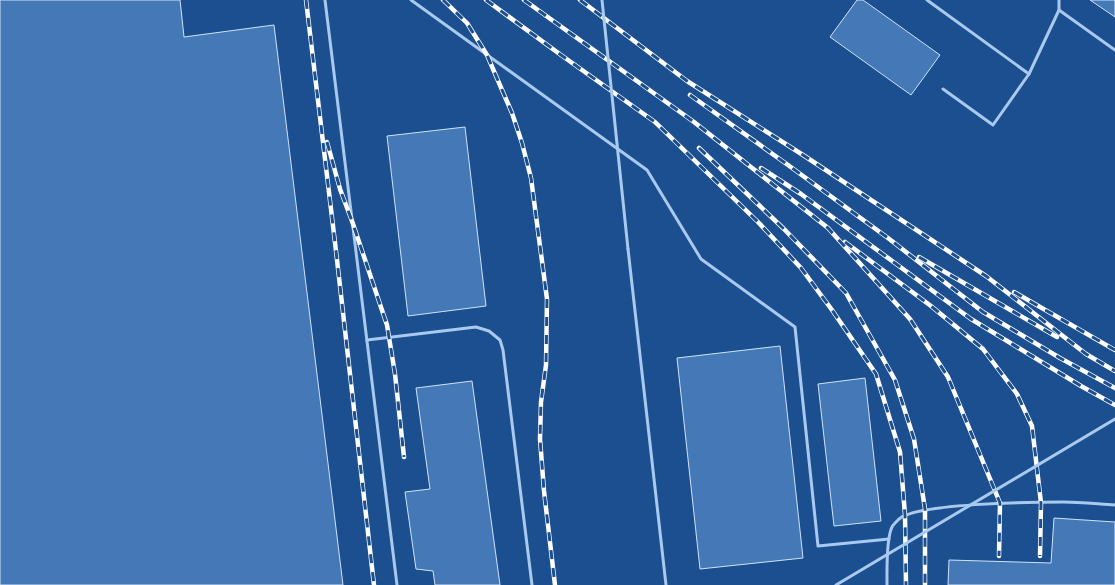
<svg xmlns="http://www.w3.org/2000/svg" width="1115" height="585" font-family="'Noto Sans',sans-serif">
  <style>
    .building { fill: #4478b7; stroke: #cfe3fa }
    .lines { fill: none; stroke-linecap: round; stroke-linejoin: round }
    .service { stroke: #a9c9ee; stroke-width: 3 }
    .rail-casing { stroke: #fff; stroke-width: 4.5 }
    .rail { stroke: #1b4f8f; stroke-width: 3; stroke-dasharray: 9; stroke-linecap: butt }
    .service-bridge { stroke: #a9c9ee; stroke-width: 3 }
  </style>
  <rect width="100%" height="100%" fill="#1b4f8f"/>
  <g class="building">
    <path d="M0,0H180L184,37L274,25L343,585H0Z"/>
    <path d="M857,0H863L940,55L911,95L830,37Z"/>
    <path d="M1090,0H1115V17Z"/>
    <path d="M465,127L486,306L408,316L387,136Z"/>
    <path d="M780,346L803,558L700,569L677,358Z"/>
    <path d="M865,378L881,521L834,526L818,384Z"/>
    <path d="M472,381L500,585H435L433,571L416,569L405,492L430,489L416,388Z"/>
    <path d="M1054,518L1115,522V585H948L949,560L1051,563Z"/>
  </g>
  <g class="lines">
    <g class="service">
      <path d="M325,0L397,585"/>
      <path d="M411,0L647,170L701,259L795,327L818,546L889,539"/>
      <path d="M927,0L1029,74"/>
      <path d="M1059,10L1115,50"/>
      <path d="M943,89L993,125L1029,74L1059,10V0"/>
      <path d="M628,249L666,585"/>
      <path d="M367,340L476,327L489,331L500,340L503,350L532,585"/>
      <path d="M887,585C887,571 886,539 892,527C893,525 896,522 898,520C912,503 1036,502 1063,502C1080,502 1098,504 1115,505"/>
    </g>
    <g class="rail-casing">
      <g id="rail">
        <path d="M306,0L336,251L374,585"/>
        <path d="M443,0L467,23L487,55L512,113L522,143L531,178L547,299L546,365L541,402L540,439L544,491L555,585"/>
        <path d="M486,0L561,55L655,122L758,222L801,268L832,310L876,374L900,452L905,515L906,585"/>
        <path d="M524,0L694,122L828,228L910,319L948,377L1000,503L999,556"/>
        <path d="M580,0L687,81L803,155L986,276L1086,354L1115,371"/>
        <path d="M690,95L788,165L888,238L983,312L1060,358L1115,388"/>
        <path d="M327,142L340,189L352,221L387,325L395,374L404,457"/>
        <path d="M699,148L784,229L846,293L895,380L914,439L925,509V585"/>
        <path d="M761,168L801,194L971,319L1081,386L1115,405"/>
        <path d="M845,242L931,306L983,349L1017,394L1032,426L1041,503L1040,556"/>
        <path d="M919,257L1057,337"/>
        <path d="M1014,292L1115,350"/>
      </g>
    </g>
    <use href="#rail" class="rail"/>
    <g class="service-bridge">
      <path d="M602,0L628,249"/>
      <path d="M836,585L1115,419"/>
    </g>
  </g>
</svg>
